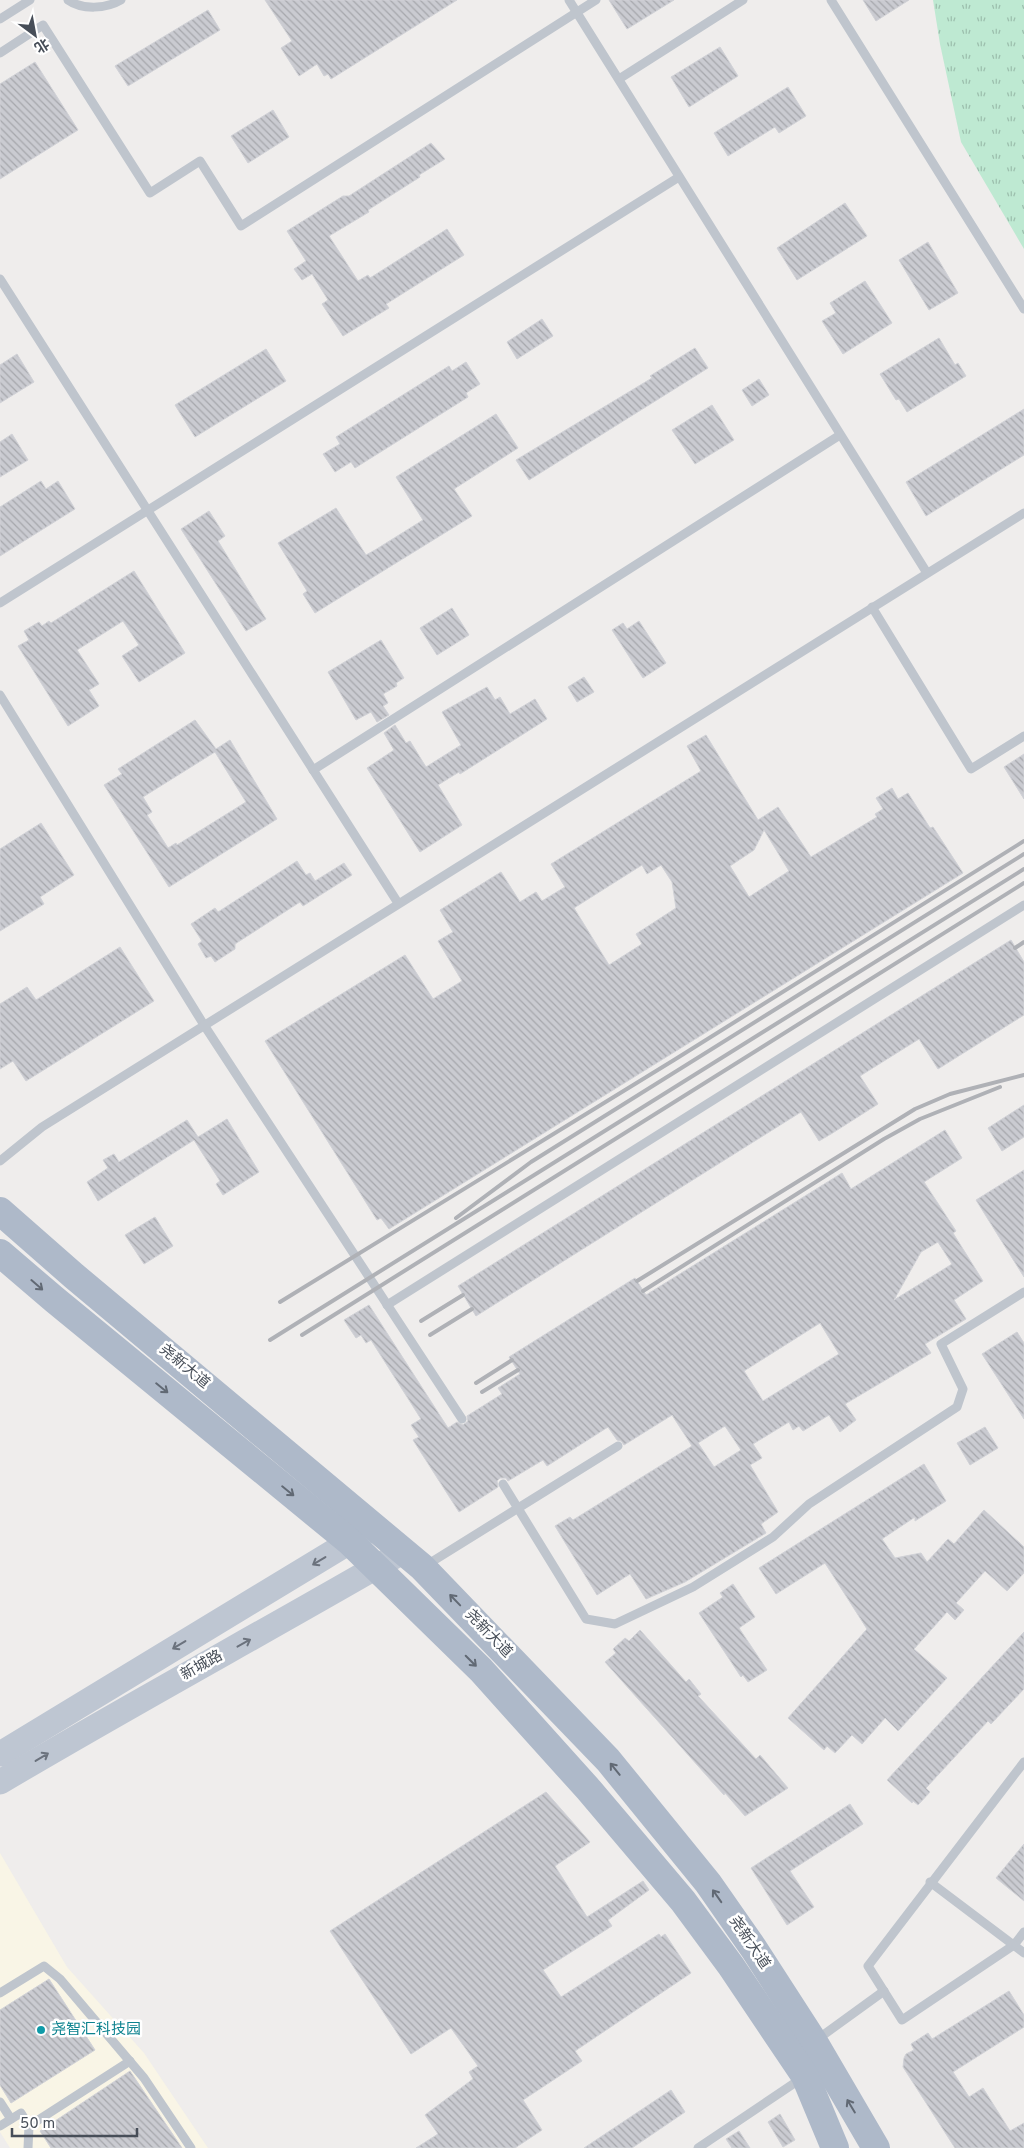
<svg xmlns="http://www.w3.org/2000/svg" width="1024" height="2148" font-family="Overpass,'Noto Sans SC',sans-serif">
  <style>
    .commercial { fill: #f9f5e6 }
    .grass { fill: url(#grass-tufts) }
    .building { fill: url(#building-back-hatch); stroke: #d1d2d7; fill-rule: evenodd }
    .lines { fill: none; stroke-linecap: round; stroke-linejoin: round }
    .lane { stroke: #bfc5cd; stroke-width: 9 }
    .secondary { stroke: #bec6d2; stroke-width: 25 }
    .primary { stroke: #aeb9c9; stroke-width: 28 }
    .rail { stroke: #afb1b6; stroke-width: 4 }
    .oneway { stroke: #616974 }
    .oneway2 { stroke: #6b727d }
    .culture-dot { fill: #0f9aa8; stroke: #fff; stroke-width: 2 }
    .labels { text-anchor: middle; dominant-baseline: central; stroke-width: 5; stroke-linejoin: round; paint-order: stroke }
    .street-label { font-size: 15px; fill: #474e58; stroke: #fff }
    .culture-label { font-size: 15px; fill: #0d838f; stroke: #fff; text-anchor: start }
  </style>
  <defs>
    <pattern id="grass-tufts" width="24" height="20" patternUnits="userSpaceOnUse" patternTransform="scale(1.25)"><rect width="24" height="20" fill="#bee9d2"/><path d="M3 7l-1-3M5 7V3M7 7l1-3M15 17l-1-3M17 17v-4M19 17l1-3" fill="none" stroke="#9cbfad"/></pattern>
    <pattern id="building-back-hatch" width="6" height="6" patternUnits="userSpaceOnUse" patternTransform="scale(1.25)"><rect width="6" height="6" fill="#cacbd1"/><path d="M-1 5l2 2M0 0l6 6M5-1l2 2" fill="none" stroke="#a6a7ac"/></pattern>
  </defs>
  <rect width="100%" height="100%" fill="#efedec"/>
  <path class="commercial" d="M0,1853L67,1967L144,2053L208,2148H10L0,2132Z"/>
  <path class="grass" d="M933,0H1024V249L961,142L940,44Z"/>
  <g class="building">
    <path d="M265,0H457L331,79L328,74L324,76L317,64L299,76L281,48L292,41Z"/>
    <path d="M609,0H674L627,29Z"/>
    <path d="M863,0H909L876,21Z"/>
    <path d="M208,10L220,30L128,86L115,66Z"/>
    <path d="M720,47L738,76L689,107L671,77Z"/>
    <path d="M35,62L78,130L0,179V84Z"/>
    <path d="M788,87L806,116L779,133L775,127L728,156L714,133Z"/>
    <path d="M273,110L289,137L248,163L231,136Z"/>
    <path d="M431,143L445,159L419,175L420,177L368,210L369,212L329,236L358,281L368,275L370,278L447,229L464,255L386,304L389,308L343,336L322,304L328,300L312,274L302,280L294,269L306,261L287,231L343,196H349Z"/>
    <path d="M845,203L867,236L797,280L777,248Z"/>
    <path d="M928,242L958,293L929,310L899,260Z"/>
    <path d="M865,281L892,323L843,354L822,321L836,313L830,303Z"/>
    <path d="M542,319L553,336L517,359L507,342Z"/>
    <path d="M939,338L955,365L958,363L966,376L907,412L899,399L896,400L880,374Z"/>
    <path d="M695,348L708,368L529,480L516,460L652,378L650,376Z"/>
    <path d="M266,349L286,381L195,437L175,405Z"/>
    <path d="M17,354L34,382L0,403V365Z"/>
    <path d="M466,362L480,384L466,393L468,397L355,468L351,462L335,472L323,454L340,444L336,437L449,366L452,371Z"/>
    <path d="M759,379L769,395L752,406L742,390Z"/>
    <path d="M712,405L734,440L695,464L672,430Z"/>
    <path d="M1024,409V455L926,516L906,482Z"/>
    <path d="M496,414L518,448L454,489L472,516L315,613L303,594L307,591L278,543L336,508L366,555L375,550L423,520L396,477Z"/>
    <path d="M12,434L28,460L0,477V442Z"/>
    <path d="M41,481L46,489L58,481L75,509L0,556V507Z"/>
    <path d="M209,511L225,536L218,541L266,619L246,631L181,529Z"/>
    <path d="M134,571L185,653L139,682L122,656L139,645L123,621L77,650L99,684L89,690L99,706L68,726L18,646L29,640L24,631L39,622L42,626L49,621L51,623Z"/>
    <path d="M452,608L469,635L437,655L420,628Z"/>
    <path d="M639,621L666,663L643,678L612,630L623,623L627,629Z"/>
    <path d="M381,640L404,678L396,683L397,686L383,694L388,703L383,706L389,715L377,722L371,712L356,720L328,672Z"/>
    <path d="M584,677L594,692L577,702L568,687Z"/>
    <path d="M487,687L495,700L500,697L510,714L535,699L547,719L460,774L459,772L438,785L462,825L420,852L367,768L394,750L384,733L395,725L406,743L410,741L426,767L461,745L442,712Z"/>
    <path d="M195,720L216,749L230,740L277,819L169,887L104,785L122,774L118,769ZM215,752L246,802L177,845L176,843L168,848L147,815L152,812L143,797Z"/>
    <path d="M706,735L758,820L778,807L811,857L877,817L875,814L883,809L876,798L892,788L898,799L908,793L930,828L933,827L963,873L389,1229L381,1218L377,1220L265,1041L405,955L433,999L462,981L438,941L453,932L440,910L501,872L520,902L536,892L542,901L565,887L551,864L701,771L687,746ZM764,830L789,871L749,897L730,866L754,850ZM642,865L647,874L661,865L672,882L676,908L636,934L642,944L609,965L574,908Z"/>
    <path d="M1024,754V799L1004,767Z"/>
    <path d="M41,823L74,875L40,897L44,904L0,931V849Z"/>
    <path d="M297,861L306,875L310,873L315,881L344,863L352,875L303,906L300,902L235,944V949L215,962L211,956L206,958L198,944L202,941L191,924L215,908L218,912Z"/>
    <path d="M1011,940L1024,962V1015L938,1069L919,1039L860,1076L878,1104L831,1134L819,1141L801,1112L476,1316L458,1286Z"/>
    <path d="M120,947L154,1001L26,1081L13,1061L0,1069V1004L27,987L36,1000Z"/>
    <path d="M1024,1105V1137L1002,1151L988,1128Z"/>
    <path d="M227,1119L259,1172L223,1195L216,1184L220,1181L194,1140L98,1201L87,1182L108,1168L103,1160L114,1154L119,1162L187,1120L198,1137Z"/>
    <path d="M945,1130L962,1158L924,1182L956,1231L953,1233L983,1281L954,1300L966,1319L925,1344L931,1353L845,1404L856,1420L840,1432L829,1415L803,1431L799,1426L793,1430L789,1422L753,1444L762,1458L750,1465L778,1512L761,1524L766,1533L685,1582L646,1599L630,1574L597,1595L555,1526L570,1517L573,1520L692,1446L672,1415L624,1445L621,1441L617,1440L608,1427L547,1466L543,1460L508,1481L506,1478H500L497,1481L498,1487L459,1512L413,1440L419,1437L411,1425L421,1419L371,1340L366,1343L361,1335L356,1338L344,1320L369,1305L448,1428L457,1422L463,1425L468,1421L467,1416L502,1394L498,1388L520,1374L509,1357L635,1278L646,1295L842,1173L851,1189ZM938,1242L952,1264L894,1300L921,1252ZM820,1323L839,1354L763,1401L744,1371ZM725,1426L741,1450L714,1467L698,1443Z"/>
    <path d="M1024,1170V1277L976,1200Z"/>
    <path d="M155,1217L173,1246L144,1264L125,1235Z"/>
    <path d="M1017,1332L1024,1343V1419L982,1354Z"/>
    <path d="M985,1427L998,1448L970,1465L957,1443Z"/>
    <path d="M924,1464L946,1501L915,1521V1517L882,1539L895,1558L921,1553L927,1562L948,1539L954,1544L984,1510L1024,1547V1573L1007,1591L985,1571L956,1603L964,1610L955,1620L947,1612L914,1649L947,1678L898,1731L885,1718L862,1744L852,1735L835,1753L827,1746L824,1750L788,1718L867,1629L825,1563L776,1594L759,1568Z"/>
    <path d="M733,1584L755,1617L739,1628L767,1670L748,1682L743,1675L741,1677L699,1613L723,1597L720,1593Z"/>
    <path d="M640,1630L686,1682L689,1679L701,1694L698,1696L756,1759L760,1755L788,1788L745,1816L725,1793L724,1795L605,1662L616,1653L613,1649L625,1638L629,1641Z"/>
    <path d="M1024,1632V1689L991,1724L988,1721L926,1788L930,1792L918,1805L913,1801L912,1803L887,1780Z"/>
    <path d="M546,1792L590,1842L555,1866L587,1917L643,1881L649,1890L608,1920L612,1926L543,1970L561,1997L659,1934L661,1937L665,1934L691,1973L575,2051L582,2061L523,2100L542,2130L515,2148H416L438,2134L425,2115L473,2079L469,2072L478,2066L451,2028L411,2054L330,1931Z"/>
    <path d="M850,1804L863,1824L790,1871L814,1907L787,1925L751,1868Z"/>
    <path d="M1024,1844V1901L996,1878Z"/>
    <path d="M49,1979L95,2050L11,2103L0,2085V2010Z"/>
    <path d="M1009,1991L1024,2015V2027L953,2072L969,2097L983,2088L1010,2131L1024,2123V2148H955L903,2067L904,2058L906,2054L914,2050L911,2044L928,2033L932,2039Z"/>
    <path d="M130,2071L182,2148H51L40,2131Z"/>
    <path d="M671,2090L685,2112L632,2148H584Z"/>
    <path d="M780,2114L795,2140L783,2147L768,2122Z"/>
    <path d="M739,2131L750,2148H732L726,2139Z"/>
  </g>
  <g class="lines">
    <g class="lane">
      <path d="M68,0C82,10 106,9 121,0"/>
      <path d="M569,0L927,573"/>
      <path d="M831,0L1024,309"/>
      <path d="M0,19L30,0"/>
      <path d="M0,53L43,25L150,193L200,161L241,226L596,0"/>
      <path d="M619,79L743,0"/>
      <path d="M0,279L398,903"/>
      <path d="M0,603L679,177"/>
      <path d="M872,607L971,769L1024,736"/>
      <path d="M0,695L204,1025L462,1419"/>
      <path d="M313,770L840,435"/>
      <path d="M0,1161L42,1127L1024,513"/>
      <path d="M387,1305L1024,905"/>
      <path d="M503,1484L586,1619L615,1624L693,1587L773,1537L809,1504L957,1407L963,1389L941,1344L1024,1292"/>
      <path d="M425,1566L618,1446"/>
      <path d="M1024,1762L868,1966L902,2020L1014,1945L1024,1932"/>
      <path d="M930,1882L1024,1953"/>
      <path d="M0,1993L44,1966L60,1979L144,2078L191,2148"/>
      <path d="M815,2041L884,1991"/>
      <path d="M0,2102L11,2119"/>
      <path d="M0,2126L21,2113L29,2126"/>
      <path d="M28,2148L29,2126L130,2061"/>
      <path d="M698,2148L802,2078"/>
    </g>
    <g class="secondary">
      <path d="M0,1754L366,1532"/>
      <path d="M0,1782C133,1703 270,1629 404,1551"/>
    </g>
    <g class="primary">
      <path d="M0,1211L74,1276L422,1567L608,1760L708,1883L754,1949L814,2042L876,2148"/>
      <path d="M0,1253L55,1300L350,1542L481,1670L589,1790L683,1901L731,1966L805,2076L835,2148"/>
    </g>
    <g class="rail">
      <path d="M1015,948L1024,942"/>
      <path d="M456,1218L531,1162L1024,854"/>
      <path d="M637,1281L915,1109L950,1094L1024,1075"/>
      <path d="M643,1291L884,1139L920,1119L1000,1087"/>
      <path d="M280,1302L674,1060L1024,841"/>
      <path d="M421,1321L463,1295"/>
      <path d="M302,1335L1024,883"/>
      <path d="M430,1335L472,1309"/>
      <path d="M270,1340L1024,869"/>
      <path d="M476,1383L512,1360"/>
      <path d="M482,1392L518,1370"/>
    </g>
  </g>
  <defs><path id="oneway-shaft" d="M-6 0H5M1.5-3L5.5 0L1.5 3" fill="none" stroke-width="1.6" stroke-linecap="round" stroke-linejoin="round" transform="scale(1.25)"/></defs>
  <g class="oneway">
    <use href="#oneway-shaft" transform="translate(37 1285) rotate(41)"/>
    <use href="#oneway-shaft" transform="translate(162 1388) rotate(39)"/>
    <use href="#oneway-shaft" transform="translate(288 1491) rotate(39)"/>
    <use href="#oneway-shaft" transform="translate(455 1600) rotate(-134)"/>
    <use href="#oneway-shaft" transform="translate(471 1661) rotate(45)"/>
    <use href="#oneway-shaft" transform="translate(615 1769) rotate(-129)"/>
    <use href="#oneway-shaft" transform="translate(717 1896) rotate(-125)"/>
    <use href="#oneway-shaft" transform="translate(851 2106) rotate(-121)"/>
  </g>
  <g class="oneway2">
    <use href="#oneway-shaft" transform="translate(319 1561) rotate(149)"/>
    <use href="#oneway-shaft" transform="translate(244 1643) rotate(-29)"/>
    <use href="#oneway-shaft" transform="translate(179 1645) rotate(149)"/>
    <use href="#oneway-shaft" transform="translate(42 1757) rotate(-31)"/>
  </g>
  <circle class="culture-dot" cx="41" cy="2030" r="5"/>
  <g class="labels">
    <g class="street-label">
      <text transform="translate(184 1367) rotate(40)">尧新大道</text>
      <text transform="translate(488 1634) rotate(46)">尧新大道</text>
      <text transform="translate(202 1666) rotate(-29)">新城路</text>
      <text transform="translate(749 1943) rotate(56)">尧新大道</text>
    </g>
    <g class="culture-label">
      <text x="51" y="2030">尧智汇科技园</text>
    </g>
  </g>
  <g transform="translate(35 35) rotate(148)" stroke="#ffffff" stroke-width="4" paint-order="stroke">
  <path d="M0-4L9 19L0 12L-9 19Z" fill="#474e58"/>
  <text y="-8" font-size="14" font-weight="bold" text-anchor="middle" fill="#474e58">北</text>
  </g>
  <path d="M12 2128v8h125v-8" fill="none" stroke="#474e58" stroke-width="2.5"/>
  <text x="20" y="2128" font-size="15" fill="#474e58" stroke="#ffffff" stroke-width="4" paint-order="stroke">50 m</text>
</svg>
